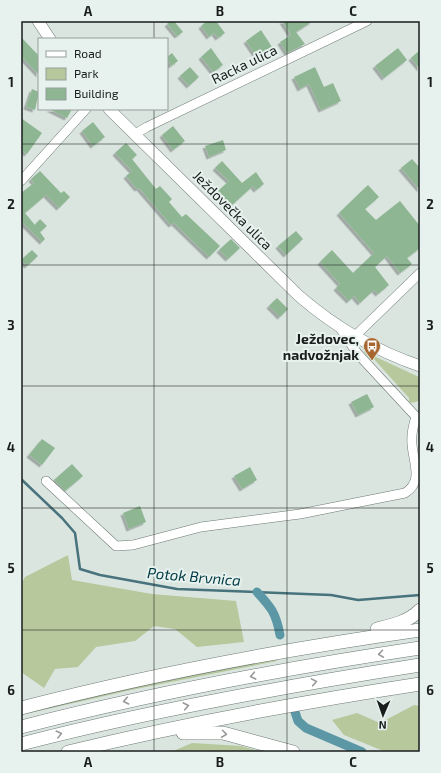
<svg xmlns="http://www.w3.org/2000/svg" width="441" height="773" font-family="'Exo 2',sans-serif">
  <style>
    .green { fill: #b7c89d }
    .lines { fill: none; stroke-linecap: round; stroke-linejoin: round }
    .stream { stroke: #48727c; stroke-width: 2.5 }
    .canal { stroke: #5c97a5; stroke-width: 9 }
    .building { fill: #8fb693; filter: url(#shadow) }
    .minor-casing { stroke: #6d7873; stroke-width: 10 }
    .major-casing { stroke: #6d7873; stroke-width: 12 }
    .highway-casing { stroke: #6d7873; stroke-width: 14 }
    .minor { stroke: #fff; stroke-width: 9 }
    .major { stroke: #fff; stroke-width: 11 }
    .highway { stroke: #fff; stroke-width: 13 }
    .oneway { stroke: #989999 }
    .grid { fill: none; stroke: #191d1c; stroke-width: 1; stroke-opacity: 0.55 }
    .labels { text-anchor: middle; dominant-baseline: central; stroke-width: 4; stroke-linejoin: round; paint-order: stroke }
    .street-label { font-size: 14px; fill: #191d1c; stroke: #e7f2ee }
    .poi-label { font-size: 14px; font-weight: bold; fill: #191d1c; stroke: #e7f2ee; text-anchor: end }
    .water-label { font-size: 15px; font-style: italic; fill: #003a45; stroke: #e7f2ee }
    .neatline { fill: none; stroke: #191d1c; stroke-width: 1.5 }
    .grid-label { font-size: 13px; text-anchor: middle; font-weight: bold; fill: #191d1c }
  </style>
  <defs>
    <filter id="shadow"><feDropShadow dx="-2.5" dy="2.5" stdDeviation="0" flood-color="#0004"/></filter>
  </defs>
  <rect width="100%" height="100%" fill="#dae5e0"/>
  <g class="green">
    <path d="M363,351L419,377L420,399C417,403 413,403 409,402V398L373,358L371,360Z"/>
    <path d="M68,555L72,580L152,594L236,601L244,642L197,647L175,629L154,626L135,641L96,647L78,667L55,669L44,688L21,672V585L25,577Z"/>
    <path d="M276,659L277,661L131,690L21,715V712L179,677Z"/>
    <path d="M414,705L420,706V752H386L344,735L332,720L357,713L380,723Z"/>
    <path d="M192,743L241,746L262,752H171Z"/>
  </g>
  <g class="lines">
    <path class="stream" d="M21,479L62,518L75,533L80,569L100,575L177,589L331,595L358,600L420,595"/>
    <g class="canal">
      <path d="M257,592C271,607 276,613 280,635"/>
      <path d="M295,712L298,721L306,728L362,752"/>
    </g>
  </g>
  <g class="building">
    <path d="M171,21H174L183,32L177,36L167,24Z"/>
    <path d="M207,21H216L225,33L218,38L214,33L209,37L201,26Z"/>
    <path d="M282,21H313L296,32L305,44L287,53L280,42L291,35Z"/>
    <path d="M261,30L272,47L257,57L246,41Z"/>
    <path d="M21,37L39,56V75L21,56Z"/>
    <path d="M211,48L223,65L213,72L201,57Z"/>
    <path d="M398,48L407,60L384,78L375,66Z"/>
    <path d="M420,50V69L411,58Z"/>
    <path d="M172,53L178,61L171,66L167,57Z"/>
    <path d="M190,67L199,77L189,86L180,76Z"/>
    <path d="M315,67L324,87L333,83L341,101L321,110L309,84L300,89L294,77Z"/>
    <path d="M32,89L39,92L35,110L26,107Z"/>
    <path d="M49,109H72L67,118Z"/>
    <path d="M21,118L42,133L27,154L21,150Z"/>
    <path d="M93,122L105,137L93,146L82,131Z"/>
    <path d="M173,126L185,141L173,150L162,135Z"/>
    <path d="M223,140L226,150L209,157L205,146Z"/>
    <path d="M126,143L137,155L132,159L156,189L160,186L172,199L169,202L182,217L186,214L220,246L209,257L174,223L171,225L139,188L137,189L126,176L132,171L115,153Z"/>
    <path d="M412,159L420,168V190L401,168Z"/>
    <path d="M222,161L242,183L256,172L264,184L256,190L253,186L231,206L218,191L229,181L215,168Z"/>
    <path d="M40,171L61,193L64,191L70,197L59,208L46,195L25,213L35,225L40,219L47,226L40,232L45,239L42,242L21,221V193L34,183L31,179Z"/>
    <path d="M368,185L379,197L365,209L376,220L400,201L420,226V248L407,258L412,264L400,273L387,256L375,267L389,285L378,294L374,290L360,303L354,296L349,301L336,288L340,284L320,262L332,250L353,273L374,253L339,213Z"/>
    <path d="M296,231L303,239L286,255L278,246Z"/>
    <path d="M231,239L240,248L228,259L219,250Z"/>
    <path d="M32,250L38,256L27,266L21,260Z"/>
    <path d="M277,298L288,309L280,317L269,306Z"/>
    <path d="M367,394L374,407L358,415L351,402Z"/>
    <path d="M42,439L55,448L42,465L29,455Z"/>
    <path d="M72,464L83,476L65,491L54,480Z"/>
    <path d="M250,467L257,480L242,489L234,476Z"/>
    <path d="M140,506L146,522L129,529L123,513Z"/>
  </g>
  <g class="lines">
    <g class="minor-casing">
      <g id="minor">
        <path d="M135,134L147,127L367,21"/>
        <path d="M21,181L86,109"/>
        <path d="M340,328L357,353L420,421"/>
        <path d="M355,336L420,273"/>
        <path d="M46,481L116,546L133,545L201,527L300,514L405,493C424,481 413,462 412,444C411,434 413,426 416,417"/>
      </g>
    </g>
    <g class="major-casing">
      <g id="major">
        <path d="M38,21L50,39"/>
        <path d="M109,109L299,296C335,327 376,351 420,366"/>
      </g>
    </g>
    <g class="highway-casing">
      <g id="highway">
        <path d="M377,629C393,625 408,622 420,610"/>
        <path d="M21,708C152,674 286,649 420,630"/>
        <path d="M21,727C153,693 286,668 420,648"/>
        <path d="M183,733H223L293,752"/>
        <path d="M21,744C152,710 286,686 420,665"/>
        <path d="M68,752C184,724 302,702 420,684"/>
      </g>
    </g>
    <use href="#minor" class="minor"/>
    <use href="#major" class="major"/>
    <use href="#highway" class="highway"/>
  </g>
  <defs><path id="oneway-chevron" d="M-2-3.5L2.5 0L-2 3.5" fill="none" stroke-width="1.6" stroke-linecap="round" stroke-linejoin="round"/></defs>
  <g class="oneway">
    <use href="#oneway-chevron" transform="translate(381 654) rotate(172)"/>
    <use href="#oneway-chevron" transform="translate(253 676) rotate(169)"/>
    <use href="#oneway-chevron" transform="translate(314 682) rotate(-10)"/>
    <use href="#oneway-chevron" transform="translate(126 701) rotate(167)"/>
    <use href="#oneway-chevron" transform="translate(186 706) rotate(-11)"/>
    <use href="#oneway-chevron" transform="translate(59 734) rotate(-14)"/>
    <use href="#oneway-chevron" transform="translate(224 734) rotate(8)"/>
  </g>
  <path class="grid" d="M154,21V39M287,21V752M154,109V752M21,144H420M21,265H420M21,386H420M21,508H420M21,630H420"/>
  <defs>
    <g id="bus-pin" transform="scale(0.9)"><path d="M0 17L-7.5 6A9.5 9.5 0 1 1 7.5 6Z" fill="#a76630" stroke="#e7f2ee"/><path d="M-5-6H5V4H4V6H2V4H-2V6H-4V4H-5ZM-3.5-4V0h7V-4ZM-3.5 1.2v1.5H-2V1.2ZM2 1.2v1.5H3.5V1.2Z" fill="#fff"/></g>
  </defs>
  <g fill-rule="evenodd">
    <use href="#bus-pin" x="372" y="346"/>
  </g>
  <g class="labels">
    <g class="street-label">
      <text transform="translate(244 64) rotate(-26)">Racka ulica</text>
      <text transform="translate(233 210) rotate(45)">Ježdovečka ulica</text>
    </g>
    <g class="poi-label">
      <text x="359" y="338">Ježdovec,<tspan x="359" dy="16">nadvožnjak</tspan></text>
    </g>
    <g class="water-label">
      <text transform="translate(194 576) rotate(5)">Potok Brvnica</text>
    </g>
  </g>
  <rect width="441" height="773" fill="none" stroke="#e7f2ee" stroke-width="44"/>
  <rect x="38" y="38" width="130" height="72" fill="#e7f2ee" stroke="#959d9a"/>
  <rect x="46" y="51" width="20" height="6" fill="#ffffff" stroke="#959d9a"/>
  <text x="74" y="58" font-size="12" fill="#191d1c">Road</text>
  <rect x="46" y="68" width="20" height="12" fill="#b7c89d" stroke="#959d9a"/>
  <text x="74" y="78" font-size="12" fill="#191d1c">Park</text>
  <rect x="46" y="88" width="20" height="12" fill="#8fb693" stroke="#959d9a"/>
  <text x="74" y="98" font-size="12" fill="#191d1c">Building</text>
  <g transform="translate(383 715) rotate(182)" stroke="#e7f2ee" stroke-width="3" paint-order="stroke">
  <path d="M0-3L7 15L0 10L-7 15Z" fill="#191d1c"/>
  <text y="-6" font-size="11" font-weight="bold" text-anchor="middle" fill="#191d1c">N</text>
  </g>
  <rect x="22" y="22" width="397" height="729" class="neatline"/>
  <g class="grid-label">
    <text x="88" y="16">A</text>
    <text x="220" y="16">B</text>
    <text x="353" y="16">C</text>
    <text x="11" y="87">1</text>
    <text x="430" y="87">1</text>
    <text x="11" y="209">2</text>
    <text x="430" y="209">2</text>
    <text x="11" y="330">3</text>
    <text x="430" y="330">3</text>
    <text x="11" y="452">4</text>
    <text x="430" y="452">4</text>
    <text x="11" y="573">5</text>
    <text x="430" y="573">5</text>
    <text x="11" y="695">6</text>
    <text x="430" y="695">6</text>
    <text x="88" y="767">A</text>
    <text x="220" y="767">B</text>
    <text x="353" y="767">C</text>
  </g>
</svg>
